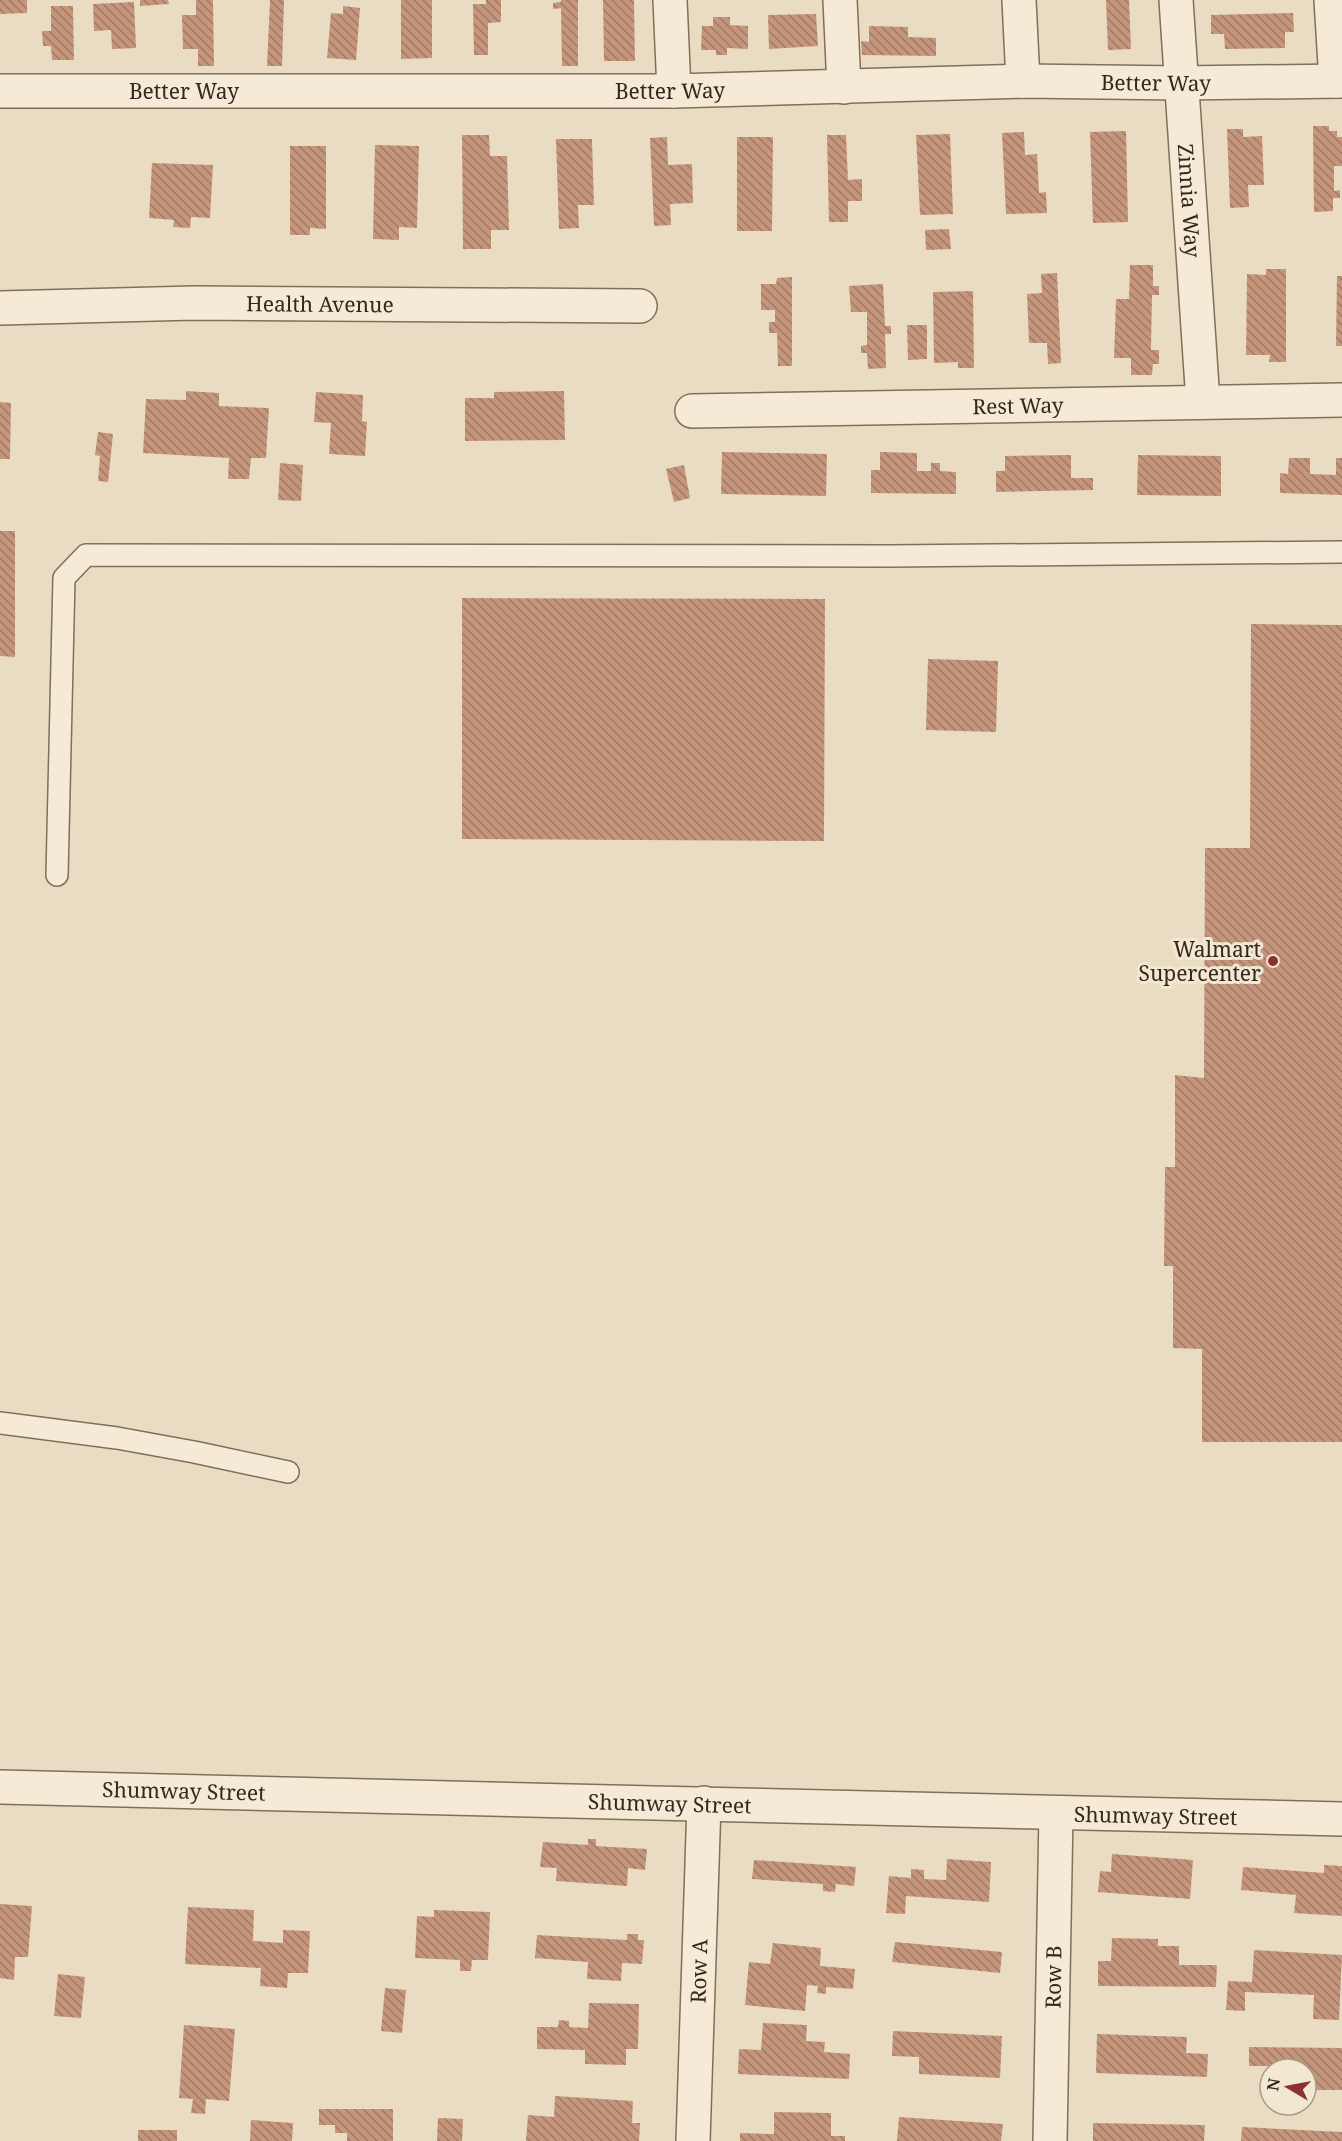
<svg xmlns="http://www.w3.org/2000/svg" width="1342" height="2141" font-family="'Noto Serif',serif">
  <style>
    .building { fill: url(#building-back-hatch) }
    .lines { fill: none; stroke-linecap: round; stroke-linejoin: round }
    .service-casing { stroke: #826e5b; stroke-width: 24 }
    .minor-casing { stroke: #826e5b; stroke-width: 36 }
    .service { stroke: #f5ead5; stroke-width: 21 }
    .minor { stroke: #f5ead5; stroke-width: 33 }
    .poi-dot { fill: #8c3036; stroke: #f2e7d1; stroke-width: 2 }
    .labels { text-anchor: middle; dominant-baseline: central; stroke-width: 6; stroke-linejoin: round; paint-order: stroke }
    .street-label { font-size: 21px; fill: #33271e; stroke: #f2e7d1 }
    .poi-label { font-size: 21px; fill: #33271e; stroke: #f2e7d1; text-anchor: end }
  </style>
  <defs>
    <pattern id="building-back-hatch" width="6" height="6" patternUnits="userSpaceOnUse" patternTransform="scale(1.5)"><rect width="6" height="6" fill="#c5967c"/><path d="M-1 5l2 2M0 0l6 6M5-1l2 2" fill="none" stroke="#a17a65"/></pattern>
  </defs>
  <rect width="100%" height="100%" fill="#eadcc3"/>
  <g class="building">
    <path d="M0,0H27V13L0,14Z"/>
    <path d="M140,0H168L169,4L140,6Z"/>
    <path d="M196,0H213L214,66H198V49H183L182,15H196Z"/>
    <path d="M270,0H284L282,66H267Z"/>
    <path d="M401,0H432V58L401,59Z"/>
    <path d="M486,0H501V22L488,23V55H474L473,4H486Z"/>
    <path d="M561,0H578V66H562L561,8L553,9V3L561,2Z"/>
    <path d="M603,0H634L635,61H604Z"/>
    <path d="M1106,0H1129L1131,49L1108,50Z"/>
    <path d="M134,2L136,48L112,49L111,30L94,31L93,4Z"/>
    <path d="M51,6H73L74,60H52L51,46H43L42,31H51Z"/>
    <path d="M343,6L360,8L356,60L327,58L331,13L343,14Z"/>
    <path d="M1293,13L1294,32H1285V48L1225,49L1224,34H1211V15Z"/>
    <path d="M816,14L818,46L769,49L768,15Z"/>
    <path d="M713,17H730V25L748,26V49L727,48V55H716V50H701L702,26H713Z"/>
    <path d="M869,26L908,27V37L936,38V56L862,55L861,41L869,42Z"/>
    <path d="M1313,126H1329V131H1337V137H1342V166H1334V191L1340,190V198H1333V211L1314,212Z"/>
    <path d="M1227,129H1243V137L1262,136L1264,185H1248L1249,207L1230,208Z"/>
    <path d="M1126,131L1128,222L1093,223L1090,132Z"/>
    <path d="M1024,132L1025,155L1037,154L1039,193L1046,192L1047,213L1006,214L1002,133Z"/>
    <path d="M950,134L953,214L920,215L916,135Z"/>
    <path d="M462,135H489L490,156H507L509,230H491V249H463Z"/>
    <path d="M827,135H846L848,180L862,179V201H848V222H829Z"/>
    <path d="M667,137L668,165L692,164L693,203L670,204L671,225L654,226L650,138Z"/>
    <path d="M737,137H773L772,231H737Z"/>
    <path d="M556,139H592L594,205H578L579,228L559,229Z"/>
    <path d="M375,145L419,146L417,228L399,227V240L373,239Z"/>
    <path d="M290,146H326V229L310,228V235H290Z"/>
    <path d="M152,163L213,165L210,218L191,217L190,228L173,227L174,220L149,218Z"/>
    <path d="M949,229L951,249L926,250L925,230Z"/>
    <path d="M1130,265H1153V286H1159V295H1152L1151,350H1159V364H1153L1152,375H1131V358H1114L1116,299H1129Z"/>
    <path d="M1266,269H1286V362H1269L1270,355H1246L1247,274L1266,275Z"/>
    <path d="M1057,273L1061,363L1048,364L1047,343H1029L1027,294L1042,293L1041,274Z"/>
    <path d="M1337,276H1342V346H1336Z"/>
    <path d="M792,277V366H778L777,333H769V322H775V310H761V284H776L777,278Z"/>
    <path d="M883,284L885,326H891V334H885L886,368L868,369L867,353H861V346L867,345V312H851L849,286Z"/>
    <path d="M973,291L974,368H958V362L934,363L933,292Z"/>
    <path d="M907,325H927V359L908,360Z"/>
    <path d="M186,391L219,393V406L269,408L266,458H251L249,479H228L229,458L143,453L146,399L186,400Z"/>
    <path d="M564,391L565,440L465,441V398H494V392Z"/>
    <path d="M316,392L363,395L362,421L367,422L365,456L329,454L331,423L314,422Z"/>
    <path d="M0,402L11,403L10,459H0Z"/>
    <path d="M98,432L113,434L108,482L98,481L100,456L95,455Z"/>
    <path d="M722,452L827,454L826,496L721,494Z"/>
    <path d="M880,452L917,453V471H931V463H940V471L956,472V494L871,493V470H880Z"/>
    <path d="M1071,455V478H1093V490L996,492V471H1005V456Z"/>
    <path d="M1138,455L1221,456V496L1137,495Z"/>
    <path d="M1289,458H1310V474L1336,475V458H1342V495L1280,493V473L1288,474Z"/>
    <path d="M280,463L303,465L301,501L278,500Z"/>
    <path d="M684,465L690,498L674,502L666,469Z"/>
    <path d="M0,531H15V657L0,656Z"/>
    <path d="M462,598L825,599L824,841L462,839Z"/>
    <path d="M1251,624L1342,625V1442H1202V1349L1173,1348V1266H1164L1165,1167H1175V1075L1204,1078L1205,848H1250Z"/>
    <path d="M928,659L998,661L996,732L926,730Z"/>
    <path d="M588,1839H596V1846L647,1849L645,1870L628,1868L627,1886L556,1881L557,1868L540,1867L543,1842L588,1845Z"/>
    <path d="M1112,1854L1193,1860L1190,1899L1098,1892L1100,1871L1111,1872Z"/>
    <path d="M947,1859L991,1862L989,1902L906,1896L905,1914L886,1913L889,1876L911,1878V1869L924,1870V1879L946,1880Z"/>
    <path d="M754,1860L856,1867L854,1886L836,1884L835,1892L823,1891V1884L752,1879Z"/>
    <path d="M1324,1865L1342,1866V1916L1294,1913L1296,1895L1241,1890L1243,1867L1324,1873Z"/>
    <path d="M0,1904L32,1906L28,1957H15L14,1980L0,1978Z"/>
    <path d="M188,1907L254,1910L253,1941L283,1943V1930L310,1931L308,1973H288L287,1988L260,1986L261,1968L185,1964Z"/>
    <path d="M434,1910L490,1912L488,1960H472L471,1971H460V1960L415,1958L417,1916L434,1917Z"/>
    <path d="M627,1934H638V1940H644L642,1964L622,1963L621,1981L587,1979L588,1962L535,1958L537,1935L627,1940Z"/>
    <path d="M1112,1938L1158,1939V1946H1179V1965H1217L1216,1987L1098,1986V1961H1111Z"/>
    <path d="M895,1942L1002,1952L1000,1973L892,1962Z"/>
    <path d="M773,1943L821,1948L820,1966L855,1969L853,1989L826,1987V1994L817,1993L818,1986L807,1985L805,2011L745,2005L749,1962L770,1964Z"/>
    <path d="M1254,1950L1342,1955L1339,2020L1313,2019L1314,1995L1245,1992V2011L1226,2010L1228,1981L1252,1982Z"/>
    <path d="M58,1974L85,1977L81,2018L54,2016Z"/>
    <path d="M385,1988L406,1990L402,2033L381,2031Z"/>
    <path d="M589,2003L639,2004L638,2049H626V2065L585,2064V2050L537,2049V2027H558L559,2020L569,2021V2027L588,2028Z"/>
    <path d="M763,2023L807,2025L806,2041L825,2042L824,2052L850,2054L849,2079L738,2074L739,2049L761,2050Z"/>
    <path d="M184,2025L235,2029L229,2101L206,2099L205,2114L191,2113L193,2099L179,2098Z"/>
    <path d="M893,2031L1002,2036L1000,2078L919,2074V2057L892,2056Z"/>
    <path d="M1097,2034L1187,2037L1186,2053L1208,2054L1207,2077L1096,2073Z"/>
    <path d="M1249,2047L1342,2048V2090H1306V2069H1272V2066H1249Z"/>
    <path d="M555,2096L633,2101L632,2123H640L639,2141H526L528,2115L554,2117Z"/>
    <path d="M319,2109H393V2141H347V2133H335V2125H319Z"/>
    <path d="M774,2112L831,2113V2136H845V2141H740V2133L774,2134Z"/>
    <path d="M899,2117L1003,2124L1001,2141H897Z"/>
    <path d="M438,2118L463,2119L462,2141H437Z"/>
    <path d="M251,2120L293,2123L292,2141H250Z"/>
    <path d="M1093,2123L1205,2125L1204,2141H1093Z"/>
    <path d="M1242,2127L1342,2132V2141H1241Z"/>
    <rect x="138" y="2130" width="39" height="11"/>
  </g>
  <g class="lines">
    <g class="service-casing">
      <g id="service">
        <path d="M57,875L64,578L86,555L890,556L1342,552"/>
        <path d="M0,1423L117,1438L194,1452L288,1472"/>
      </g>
    </g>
    <g class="minor-casing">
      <g id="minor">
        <path d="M670,0L674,91"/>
        <path d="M840,0L844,87"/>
        <path d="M1019,0L1023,81"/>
        <path id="s1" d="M1176,0L1203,402"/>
        <path d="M1331,0L1336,81"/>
        <path id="s2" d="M0,91H674L1023,81L1181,83L1342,81"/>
        <path id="s3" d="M0,308L194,303L640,306"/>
        <path id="s4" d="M692,411L1342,400"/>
        <path id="s5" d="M0,1787C447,1795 895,1812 1342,1819"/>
        <path id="s6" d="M693,2141L704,1803"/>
        <path id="s7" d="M1050,2141L1056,1814"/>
      </g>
    </g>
    <use href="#service" class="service"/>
    <use href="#minor" class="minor"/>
  </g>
  <circle class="poi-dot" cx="1273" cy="961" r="6"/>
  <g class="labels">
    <g class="street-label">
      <text stroke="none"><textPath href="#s2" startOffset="1156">Better Way</textPath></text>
      <text stroke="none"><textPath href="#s2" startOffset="184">Better Way</textPath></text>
      <text stroke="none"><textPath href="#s2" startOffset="670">Better Way</textPath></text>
      <text stroke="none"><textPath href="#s1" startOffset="201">Zinnia Way</textPath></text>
      <text stroke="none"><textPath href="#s3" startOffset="320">Health Avenue</textPath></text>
      <text stroke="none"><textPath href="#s4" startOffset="326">Rest Way</textPath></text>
      <text stroke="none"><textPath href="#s5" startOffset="184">Shumway Street</textPath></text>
      <text stroke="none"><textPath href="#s5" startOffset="670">Shumway Street</textPath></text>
      <text stroke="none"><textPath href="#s5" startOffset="1156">Shumway Street</textPath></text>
      <text stroke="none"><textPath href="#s6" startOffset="170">Row A</textPath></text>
      <text stroke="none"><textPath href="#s7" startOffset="164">Row B</textPath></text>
    </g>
    <g class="poi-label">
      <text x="1261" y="949">Walmart<tspan x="1261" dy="24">Supercenter</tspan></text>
    </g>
  </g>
  <g transform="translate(1288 2087) rotate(280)"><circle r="28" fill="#f2e7d1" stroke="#a69a89" stroke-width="1.5"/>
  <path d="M0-4.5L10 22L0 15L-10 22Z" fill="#8c3036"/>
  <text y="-9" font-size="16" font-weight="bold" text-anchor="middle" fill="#33271e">N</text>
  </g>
</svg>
